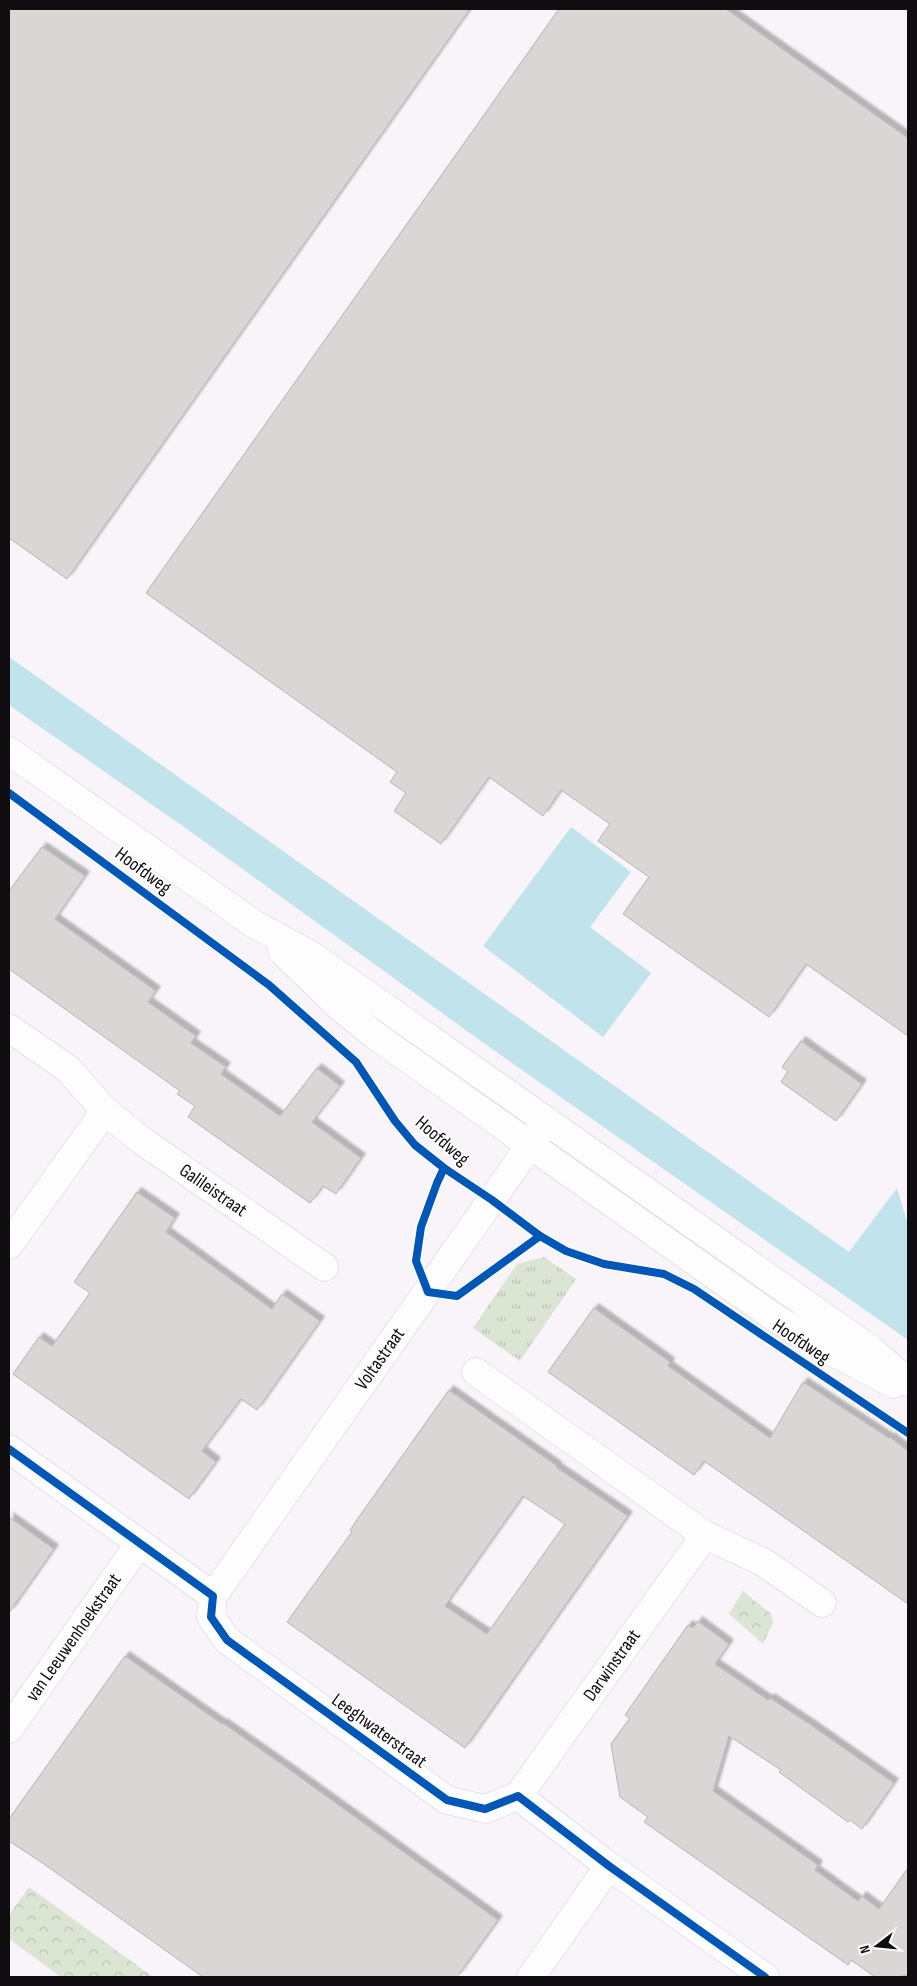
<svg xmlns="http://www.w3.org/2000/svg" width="917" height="1986" font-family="'Sofia Sans Condensed',sans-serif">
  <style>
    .grass { fill: url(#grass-tufts) }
    .forest { fill: url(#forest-crowns) }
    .water { fill: #c1e3eb }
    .building { fill: #dad6d6; stroke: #b7b4b4; fill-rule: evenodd; filter: url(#shadow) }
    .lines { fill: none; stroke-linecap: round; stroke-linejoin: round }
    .street-casing { stroke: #d3cfd4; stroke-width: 29 }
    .secondary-casing { stroke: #d3cfd4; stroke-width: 29 }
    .street { stroke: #fefdfe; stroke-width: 28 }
    .secondary { stroke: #fefdfe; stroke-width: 28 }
    .cycleway-casing { stroke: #fff; stroke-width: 11 }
    .cycleway { stroke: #0057b8; stroke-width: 8 }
    .labels { text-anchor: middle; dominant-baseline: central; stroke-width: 4; stroke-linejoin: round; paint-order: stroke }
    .street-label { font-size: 19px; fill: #100d11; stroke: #fff }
  </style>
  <defs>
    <pattern id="grass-tufts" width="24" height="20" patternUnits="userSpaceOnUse" patternTransform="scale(1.25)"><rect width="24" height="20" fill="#dce4d4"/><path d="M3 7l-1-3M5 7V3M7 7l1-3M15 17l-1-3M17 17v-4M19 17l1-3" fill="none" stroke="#bcc2b5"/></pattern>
    <pattern id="forest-crowns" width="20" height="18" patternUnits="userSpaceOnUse" patternTransform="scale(1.25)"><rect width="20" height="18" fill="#dce4d4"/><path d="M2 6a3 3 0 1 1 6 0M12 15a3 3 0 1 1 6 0" fill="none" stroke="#bcc2b5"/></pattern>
    <filter id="shadow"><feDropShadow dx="4.5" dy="-4.5" stdDeviation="1" flood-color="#0004"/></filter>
  </defs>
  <rect width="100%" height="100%" fill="#f8f4f9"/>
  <path class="grass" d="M544,1257L576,1279L520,1361L473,1328L517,1264Z"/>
  <g class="forest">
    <path d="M743,1591L771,1614L773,1623L763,1644L729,1614Z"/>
    <path d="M29,1887L153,1977H61L9,1939V1915Z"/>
  </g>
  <g class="water">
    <path d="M9,657L849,1252L897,1188L908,1225V1340L492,1049L194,834L9,705Z"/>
    <path d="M571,827L631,872L590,927L651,973L603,1037L483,946Z"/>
  </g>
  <g class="building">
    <path d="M9,9H470L67,579L9,538Z"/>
    <path d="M559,9H726L908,138V1036L806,964L769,1017L623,914L649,877L598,841L610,824L561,790L543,816L489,777L441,844L394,811L406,793L390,782L397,772L146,593Z"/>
    <path d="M42,847L85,876L55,919L156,991L148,1002L196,1036L191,1043L226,1067L221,1074L280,1116L317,1068L340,1086L312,1122L361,1158L336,1194L323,1186L310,1203L188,1117L195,1106L177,1094L180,1091L9,969V891Z"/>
    <path d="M801,1041L862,1084L836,1121L781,1082L788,1071L782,1067Z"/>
    <path d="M137,1192L175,1218L166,1232L272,1309L282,1294L320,1321L257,1410L241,1399L202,1451L216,1462L189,1499L13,1374L39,1337L52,1346L90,1293L74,1282Z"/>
    <path d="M594,1308L670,1362L668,1366L770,1438L803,1382L889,1438L890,1437L908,1451V1604L704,1461L694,1475L548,1372Z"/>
    <path d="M449,1390L557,1466L556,1467L628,1516L465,1748L287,1622L352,1532L350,1530L359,1517ZM523,1496L565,1524L487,1634L445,1606Z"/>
    <path d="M9,1517L54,1549L9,1613Z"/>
    <path d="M698,1621L729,1644L715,1664L768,1700L770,1698L811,1725L894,1783L862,1829L850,1820L848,1822L779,1772L781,1770L729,1736L713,1791L818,1865L815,1870L837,1886L858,1901L862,1896L879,1909L908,1868V1975L895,1977H875L851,1960L848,1965L644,1822L648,1817L620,1797L611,1744L630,1718L625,1715L688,1625L693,1628Z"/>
    <path d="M125,1656L222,1724L223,1723L290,1770L498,1920L457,1977H203L41,1862L9,1841V1819Z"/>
  </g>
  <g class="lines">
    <g class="street-casing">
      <g id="street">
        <path id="s1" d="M9,1028L68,1069L105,1111L141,1140L324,1267"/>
        <path d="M9,1245L105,1111"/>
        <path d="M476,1372L705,1535L763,1562L822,1603"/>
        <path d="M9,1449L213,1596L211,1617L227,1640L447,1800L485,1809L518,1796L609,1866L765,1977"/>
        <path id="s2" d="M213,1596L547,1121"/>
        <path id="s3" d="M9,1729L139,1544"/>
        <path id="s4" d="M518,1796L705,1535"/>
        <path d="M531,1977L609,1866"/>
      </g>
    </g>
    <g class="secondary-casing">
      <g id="secondary">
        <path d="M9,751L254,924L311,955L870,1349L908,1382"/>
        <path d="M282,951L341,1008L373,1034L775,1318L825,1348L894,1384"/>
      </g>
    </g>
    <use href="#street" class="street"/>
    <use href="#secondary" class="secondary"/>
    <g class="cycleway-casing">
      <g id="cycleway">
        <path d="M9,793L269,985L356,1062L395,1121L415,1145L444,1168L492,1200L540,1236L566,1251L604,1264L664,1274L694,1289L908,1433"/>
        <path d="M444,1168L437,1183L421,1227L416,1261L428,1292L457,1296L540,1236"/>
        <path d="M9,1449L213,1596L211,1617L227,1640L447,1800L485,1809L518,1796L609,1866L765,1977"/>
      </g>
    </g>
    <use href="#cycleway" class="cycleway"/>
  </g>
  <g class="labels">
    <g class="street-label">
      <text transform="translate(143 871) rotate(37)">Hoofdweg</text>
      <text transform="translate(442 1141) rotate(41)">Hoofdweg</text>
      <text stroke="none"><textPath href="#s1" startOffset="262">Galileistraat</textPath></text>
      <text transform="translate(801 1342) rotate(34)">Hoofdweg</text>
      <text stroke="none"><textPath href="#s2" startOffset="290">Voltastraat</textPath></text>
      <text stroke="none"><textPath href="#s3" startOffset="112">van Leeuwenhoekstraat</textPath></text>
      <text stroke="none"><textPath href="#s4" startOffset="161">Darwinstraat</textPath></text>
      <text transform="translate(379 1731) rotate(36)">Leeghwaterstraat</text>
    </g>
  </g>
  <rect width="917" height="1986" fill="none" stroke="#100d11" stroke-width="20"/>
  <g transform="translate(877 1946) rotate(254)" stroke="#ffffff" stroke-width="4" paint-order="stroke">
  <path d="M0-4L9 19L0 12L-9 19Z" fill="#100d11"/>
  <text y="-8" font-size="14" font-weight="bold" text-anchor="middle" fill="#100d11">N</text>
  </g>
</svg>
